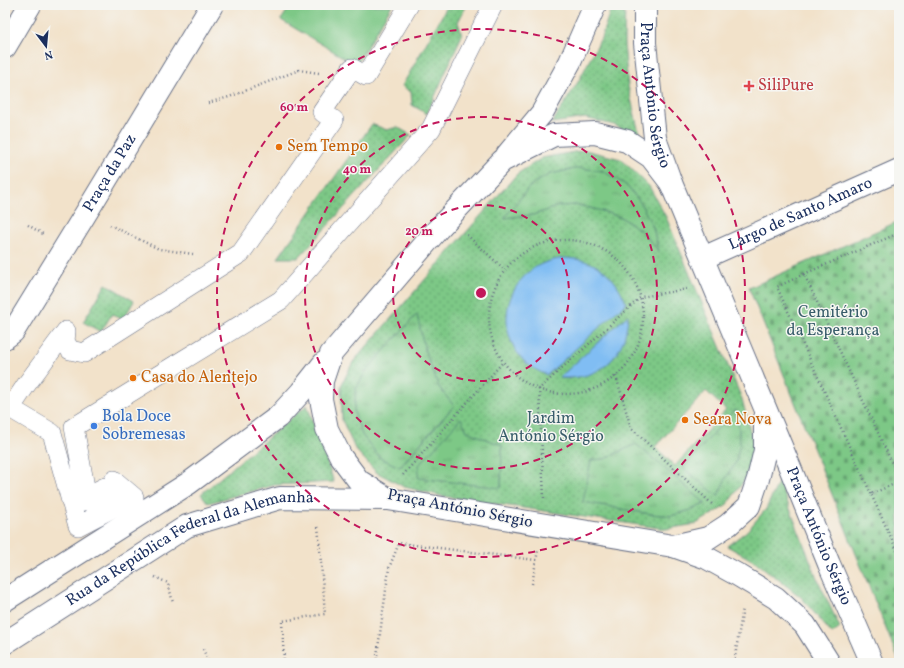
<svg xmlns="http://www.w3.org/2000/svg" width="904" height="668" font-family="Vollkorn,serif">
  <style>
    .grass { fill: url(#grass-tufts); stroke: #4c7c72 }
    .cemetery { fill: url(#cemetery-stones); stroke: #4c7c72 }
    .park { fill: url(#park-dots); stroke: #4c7c72; fill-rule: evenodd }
    .garden { fill: #7dc886; stroke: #4c7c72 }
    .water { fill: #80bdf3; stroke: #4e76a8 }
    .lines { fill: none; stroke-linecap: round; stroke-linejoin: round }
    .pedestrian-casing { stroke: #666e84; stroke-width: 20 }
    .minor-casing { stroke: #666e84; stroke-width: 24 }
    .tertiary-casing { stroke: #666e84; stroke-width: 24 }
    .path { stroke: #666e84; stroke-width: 2.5; stroke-dasharray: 1 3; stroke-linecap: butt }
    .pedestrian { stroke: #fff; stroke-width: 19 }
    .minor { stroke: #fff; stroke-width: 22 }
    .tertiary { stroke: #fff; stroke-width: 22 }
    .ring { fill: none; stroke: #c2185b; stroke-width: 2; stroke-dasharray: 7 5 }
    .health-dot { fill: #e0444e; stroke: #f6f6f2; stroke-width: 1.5 }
    .food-dot { fill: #e8710a; stroke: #f6f6f2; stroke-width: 1.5 }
    .shop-dot { fill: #3f7fe0; stroke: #f6f6f2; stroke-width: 1.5 }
    .labels { text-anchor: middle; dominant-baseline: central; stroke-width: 3; stroke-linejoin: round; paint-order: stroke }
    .health-label { font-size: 16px; fill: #be3a42; stroke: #f6f6f2; text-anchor: start }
    .street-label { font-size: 16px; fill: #1b2f5e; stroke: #f6f6f2 }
    .food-label { font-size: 16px; fill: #c56008; stroke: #f6f6f2; text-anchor: start }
    .park-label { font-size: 16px; fill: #385d6a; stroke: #f6f6f2 }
    .shop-label { font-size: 16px; fill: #366cbe; stroke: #f6f6f2; text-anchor: start }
    .centre { fill: #c2185b; stroke: #f6f6f2; stroke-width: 2 }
    .ring-label { font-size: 12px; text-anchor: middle; font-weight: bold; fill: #c2185b; stroke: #f6f6f2; stroke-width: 3; stroke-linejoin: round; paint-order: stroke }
  </style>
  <defs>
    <pattern id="grass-tufts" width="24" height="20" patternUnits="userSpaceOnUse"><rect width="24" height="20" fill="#7dc886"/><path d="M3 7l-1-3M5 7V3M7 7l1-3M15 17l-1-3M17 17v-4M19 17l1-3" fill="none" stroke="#66a371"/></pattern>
    <pattern id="cemetery-stones" width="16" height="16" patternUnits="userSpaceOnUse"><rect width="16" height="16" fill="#7dc886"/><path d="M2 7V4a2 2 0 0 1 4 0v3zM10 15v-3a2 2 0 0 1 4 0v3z" fill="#66a371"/></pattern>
    <pattern id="park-dots" width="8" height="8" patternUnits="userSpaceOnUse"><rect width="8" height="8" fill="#7dc886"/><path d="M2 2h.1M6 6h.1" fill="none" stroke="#66a371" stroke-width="1.8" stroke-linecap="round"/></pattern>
  </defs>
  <rect width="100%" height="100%" fill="#f6f6f2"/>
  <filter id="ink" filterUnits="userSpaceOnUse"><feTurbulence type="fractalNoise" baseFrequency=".025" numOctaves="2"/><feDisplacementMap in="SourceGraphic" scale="8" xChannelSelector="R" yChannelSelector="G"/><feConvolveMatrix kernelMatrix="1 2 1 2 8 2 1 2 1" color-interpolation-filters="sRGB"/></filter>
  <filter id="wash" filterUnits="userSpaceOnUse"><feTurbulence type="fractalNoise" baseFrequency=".012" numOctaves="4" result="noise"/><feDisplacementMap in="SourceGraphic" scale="16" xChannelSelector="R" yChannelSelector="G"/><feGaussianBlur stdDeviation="0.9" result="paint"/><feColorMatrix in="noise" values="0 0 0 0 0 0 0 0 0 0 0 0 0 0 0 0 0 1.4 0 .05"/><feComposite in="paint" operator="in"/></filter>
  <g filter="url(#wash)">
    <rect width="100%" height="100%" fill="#f2e2ca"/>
    <g class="grass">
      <path d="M579,168L603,171L626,185L640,202L653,227L659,253L643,232L622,218L602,211L577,205L559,206L533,215L504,218L531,185L550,174Z"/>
      <path d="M417,314L425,351L439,387L454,406L399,467L380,458L362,435L354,412L356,389L366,371Z"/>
      <path d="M735,408L738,419L740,443L736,462L726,478L718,496L683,468Z"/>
      <path d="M461,417L467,431L488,440L502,445L501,489L418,478L419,465Z"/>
      <path d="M636,444L705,503L691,510L671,516L650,514L582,502L591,460L604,459Z"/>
    </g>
    <path class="cemetery" d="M899,221V661L749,288Z"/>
    <g class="park">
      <path d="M448,5H467L458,22L462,35L427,114L412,105L411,92L402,86Z"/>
      <path d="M612,5H625L624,43L628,86L640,137L614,125L585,118L552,123L578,82L601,38Z"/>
      <path d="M372,124L387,130L397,127L411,135L298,258H278Z"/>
      <path d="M585,150L621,159L649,186L666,217L742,399L754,446L746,478L726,506L696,524L666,529L442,496L404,487L376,472L355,449L342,420L341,386L353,362L517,174L542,158ZM579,168L603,171L626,185L640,202L653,227L659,252L643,232L622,218L602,211L577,205L559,206L533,215L504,218L531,185L550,174ZM417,314L425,351L439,387L454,406L400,467L380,458L362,435L354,412L356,389L366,371ZM628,316L571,379L560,378H559ZM706,391L726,410L675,466L655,447ZM735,409L738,419L740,443L736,462L726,478L718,496L683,468ZM461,418L467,431L488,440L502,445L501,488L418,478L419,465ZM636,444L705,503V504L691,510L671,516L650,514L583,502L591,460L604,459Z"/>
      <path d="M106,284L134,301L123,320L112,314L101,332L83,322Z"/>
      <path d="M307,405L334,482L275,485L208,503L201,494Z"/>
      <path d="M779,481L817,578L840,628L832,634L801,597L757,563L727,546L747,531L766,509Z"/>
    </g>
    <path class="garden" d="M291,5H392L356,65L281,20Z"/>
    <g class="water">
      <path d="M564,258C596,259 615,274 626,303L547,375C540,372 532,368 526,363C499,337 501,295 530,271C540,263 552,260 564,258Z"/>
      <path d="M628,315C626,357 601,380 559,378Z"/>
    </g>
  </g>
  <g filter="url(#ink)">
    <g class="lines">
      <g class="pedestrian-casing">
        <path id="pedestrian" d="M409,5L366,76L352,68L322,112L334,120L241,253L84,353L70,350L65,341L66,331L26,385L10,409L15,411L52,433L78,526L134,497L114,480L111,491L105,487L97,491L99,500L86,501L79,491L85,487L74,427L281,300L431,129L493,5"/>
      </g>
      <g class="minor-casing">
        <g id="minor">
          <path id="s1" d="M645,5V43L655,138L657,144L671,183L791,470L829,564L872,663"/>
          <path d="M507,155L542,113L570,62L595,5"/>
          <path d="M671,183L651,157L627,141L595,133L554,135L502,161L438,229L331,354L322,381L321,399L327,429L341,457L359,481L388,499L673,546L707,558L738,575L776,598L805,625L829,663"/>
          <path id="s2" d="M703,258L899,170"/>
          <path id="s3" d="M5,338L13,332L94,200L212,5"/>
          <path d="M673,546L708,538L728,525L749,506L758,479L765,450V418"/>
          <path d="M5,600L189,483L278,417L301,392L324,363"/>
          <path id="s4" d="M5,643L187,526L280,498L387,499"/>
        </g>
      </g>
      <g class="tertiary-casing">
        <path id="tertiary" d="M5,47L30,5"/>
      </g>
      <g class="path">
        <path d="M208,103L229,97L299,70L319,73"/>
        <path d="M28,225L43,234"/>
        <path d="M110,225L159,249L193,254"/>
        <path d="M467,235L505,270"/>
        <circle cx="566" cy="317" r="77"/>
        <path d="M804,274L899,233"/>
        <path d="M616,376L631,428L712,504"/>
        <path d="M403,475L503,362"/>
        <path d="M899,482L871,494L899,555"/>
        <path d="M871,494L777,287L804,274L899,478"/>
        <path d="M544,498L539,389L641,297L687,289"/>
        <path d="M155,577L168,583L173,603"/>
        <path d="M532,584L538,550"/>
        <path d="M203,649L209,663"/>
        <path d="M284,663L282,621L325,614L318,525"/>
        <path d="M376,663L389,568L399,543L536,560"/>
        <path d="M734,663L743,608"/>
      </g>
      <use href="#pedestrian" class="pedestrian"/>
      <use href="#minor" class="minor"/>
      <use href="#tertiary" class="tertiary"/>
    </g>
  </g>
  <g class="ring">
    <circle cx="481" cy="293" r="88"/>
    <circle cx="481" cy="293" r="176"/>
    <circle cx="481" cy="293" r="264"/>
  </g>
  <path class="health-dot" d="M747 80h4v4h4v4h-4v4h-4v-4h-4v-4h4z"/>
  <g class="food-dot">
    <circle cx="279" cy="147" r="4"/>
    <circle cx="133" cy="378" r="4"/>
    <circle cx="685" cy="420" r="4"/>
  </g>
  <circle class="shop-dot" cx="94" cy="426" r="4"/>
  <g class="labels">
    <g class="health-label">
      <text x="758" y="86">SiliPure</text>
    </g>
    <g class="street-label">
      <text stroke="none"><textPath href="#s1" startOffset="91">Praça António Sérgio</textPath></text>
      <text stroke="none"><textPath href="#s3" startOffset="196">Praça da Paz</textPath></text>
      <text stroke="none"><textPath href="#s2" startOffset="107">Largo de Santo Amaro</textPath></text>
      <text transform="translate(460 509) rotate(11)">Praça António Sérgio</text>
      <text stroke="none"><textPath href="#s1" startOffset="564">Praça António Sérgio</textPath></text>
      <text stroke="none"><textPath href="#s4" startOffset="211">Rua da República Federal da Alemanha</textPath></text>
    </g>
    <g class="food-label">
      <text x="287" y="147">Sem Tempo</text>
      <text x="141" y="378">Casa do Alentejo</text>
      <text x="693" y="420">Seara Nova</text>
    </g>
    <g class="park-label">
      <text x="833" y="313">Cemitério<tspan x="833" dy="18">da Esperança</tspan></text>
      <text x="551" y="419">Jardim<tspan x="551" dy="18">António Sérgio</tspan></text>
    </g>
    <g class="shop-label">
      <text x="102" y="417">Bola Doce<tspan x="102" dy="18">Sobremesas</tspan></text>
    </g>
  </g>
  <circle cx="481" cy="293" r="6" class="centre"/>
  <g class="ring-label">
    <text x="294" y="111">60 m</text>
    <text x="357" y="173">40 m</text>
    <text x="419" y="235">20 m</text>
  </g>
  <rect width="904" height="668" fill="none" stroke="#f6f6f2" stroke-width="20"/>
  <g transform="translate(46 46) rotate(164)" stroke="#f6f6f2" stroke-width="3" paint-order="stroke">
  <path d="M0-3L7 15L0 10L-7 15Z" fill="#1b2f5e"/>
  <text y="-6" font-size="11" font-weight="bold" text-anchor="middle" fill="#1b2f5e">N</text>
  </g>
</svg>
